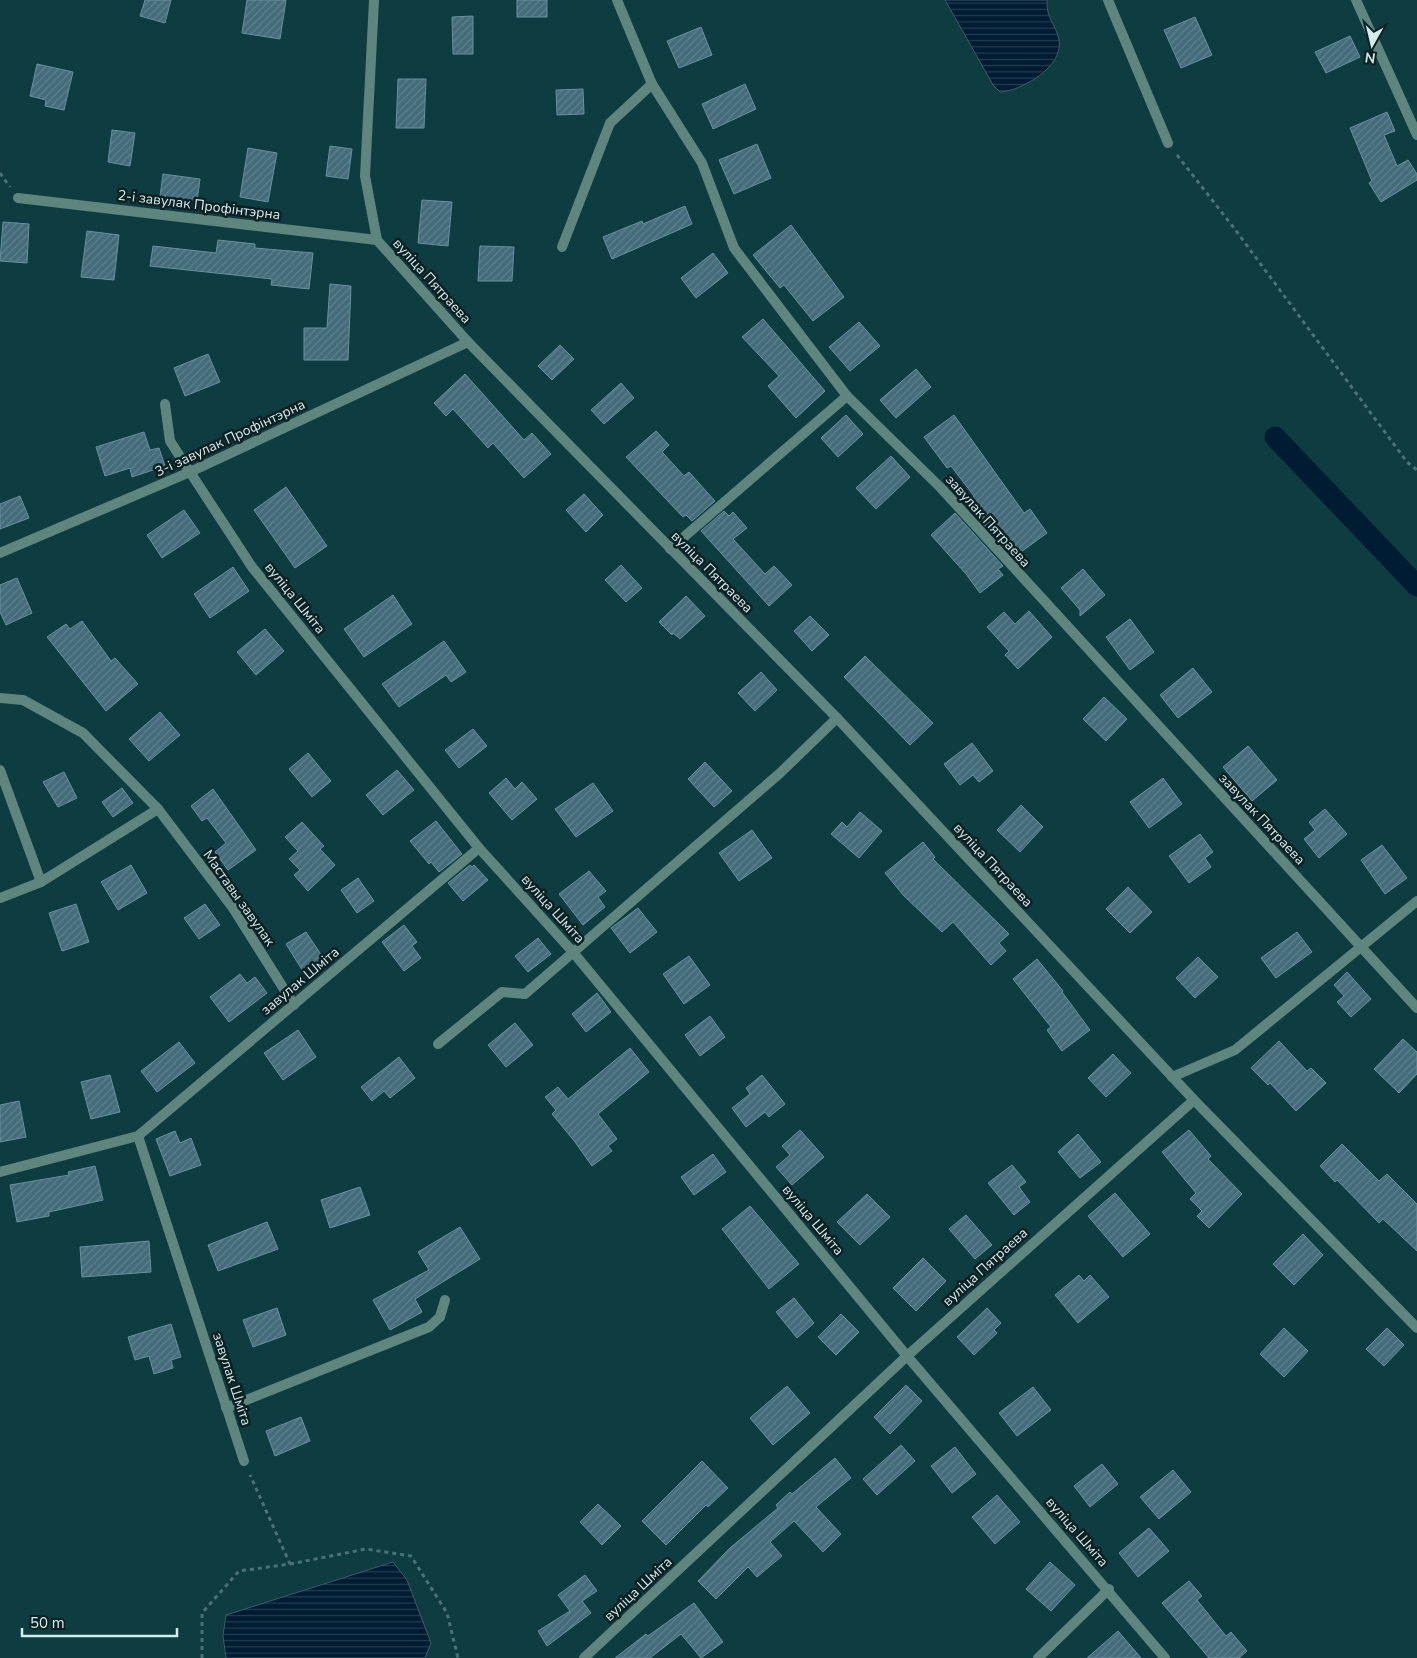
<svg xmlns="http://www.w3.org/2000/svg" width="1417" height="1658" font-family="'Nunito Sans',sans-serif">
  <style>
    .water { fill: url(#water-rules); stroke: #405a6a }
    .lines { fill: none; stroke-linecap: round; stroke-linejoin: round }
    .canal { stroke: #001c32; stroke-width: 21 }
    .building { fill: url(#building-hatch); stroke: #6991a0 }
    .path { stroke: #4b7277; stroke-width: 3; stroke-dasharray: 4 4; stroke-linecap: butt }
    .service { stroke: #5f857f; stroke-width: 10 }
    .minor { stroke: #5f857f; stroke-width: 10 }
    .labels { text-anchor: middle; dominant-baseline: central; stroke-width: 5; stroke-linejoin: round; paint-order: stroke }
    .street-label { font-size: 14px; fill: #d4ebee; stroke: #0d2022 }
  </style>
  <defs>
    <pattern id="water-rules" width="6" height="5" patternUnits="userSpaceOnUse" patternTransform="scale(1.25)"><rect width="6" height="5" fill="#001c32"/><path d="M0 2.5h6" fill="none" stroke="#243d50"/></pattern>
    <pattern id="building-hatch" width="6" height="6" patternUnits="userSpaceOnUse" patternTransform="scale(1.25)"><rect width="6" height="6" fill="#446c7a"/><path d="M-1 1l2-2M0 6l6-6M5 7l2-2" fill="none" stroke="#5e818d"/></pattern>
  </defs>
  <rect width="100%" height="100%" fill="#0d3c41"/>
  <g class="water">
    <path d="M945,0H1047C1046,19 1056,24 1059,40C1064,67 1021,91 1000,92L993,85Z"/>
    <path d="M393,1562L407,1580L431,1643L425,1658H226L223,1636L226,1615Z"/>
  </g>
  <g class="lines">
    <path class="canal" d="M1275,437L1417,586"/>
  </g>
  <g class="building">
    <path d="M145,0H171L165,23L140,16Z"/>
    <path d="M247,0H286L280,39L242,33Z"/>
    <rect x="517" y="0" width="30" height="17"/>
    <path d="M473,16V54H453L452,17Z"/>
    <path d="M1195,17L1212,55L1181,68L1164,30Z"/>
    <path d="M701,27L712,55L679,68L667,41Z"/>
    <path d="M1350,36L1360,57L1326,73L1315,52Z"/>
    <path d="M37,64L73,72L64,110L45,106L46,100L30,96Z"/>
    <path d="M398,79H426L424,128H396Z"/>
    <path d="M745,84L756,109L713,129L702,104Z"/>
    <path d="M583,89L584,114L557,115L556,90Z"/>
    <path d="M1387,112L1395,131L1384,135L1397,166L1408,160L1417,174V180L1381,202L1369,183L1372,181L1350,128Z"/>
    <path d="M112,130L135,133L130,166L108,162Z"/>
    <path d="M757,144L771,178L734,194L719,160Z"/>
    <path d="M330,146L352,149L348,179L326,176Z"/>
    <path d="M248,148L277,153L268,202L240,197Z"/>
    <path d="M163,174L200,179L197,201L160,196Z"/>
    <path d="M422,200L452,202L448,246L418,243Z"/>
    <path d="M685,206L692,224L612,259L603,237L642,221L643,224Z"/>
    <path d="M3,222L29,224L27,263L0,261Z"/>
    <path d="M791,225L844,297L813,321L784,285L780,288L753,255Z"/>
    <path d="M87,231L119,235L114,280L81,277Z"/>
    <path d="M218,240L255,244V248L313,253L309,289L271,285L272,279L150,266L153,246L216,253Z"/>
    <path d="M480,246L514,247L512,281H478Z"/>
    <path d="M713,253L728,273L696,298L681,278Z"/>
    <path d="M330,284L351,286L348,360H304V328H327Z"/>
    <path d="M763,319L825,391L796,418L768,386L779,376L742,337Z"/>
    <path d="M859,322L880,346L850,371L829,347Z"/>
    <path d="M560,345L574,359L552,380L538,366Z"/>
    <path d="M208,354L220,382L185,396L174,368Z"/>
    <path d="M916,369L931,387L896,418L880,400Z"/>
    <path d="M465,374L524,440L532,433L551,454L524,478L493,443L488,448L453,409L446,416L434,403Z"/>
    <path d="M621,383L634,398L604,424L591,410Z"/>
    <path d="M846,415L863,434L838,457L821,438Z"/>
    <path d="M954,415L1024,513L1030,509L1047,533L1014,557L965,504L974,496L951,466L947,468L924,437Z"/>
    <path d="M656,431L669,445L662,452L684,476L689,472L715,501L692,521L686,515L683,517L626,457Z"/>
    <path d="M144,432L150,450L159,448L165,466L132,477L130,468L105,476L96,447Z"/>
    <path d="M891,456L910,477L876,509L856,488Z"/>
    <path d="M286,487L327,546L295,568L254,510Z"/>
    <path d="M584,494L603,515L586,532L566,510Z"/>
    <path d="M20,496L29,518L0,529V504Z"/>
    <path d="M184,510L200,533L162,558L147,535Z"/>
    <path d="M724,511L729,516L733,512L747,528L733,539L765,574L774,566L792,585L769,606L701,531Z"/>
    <path d="M955,513L1003,566L998,569L1003,575L980,593L966,574L931,535Z"/>
    <path d="M621,565L642,588L626,602L605,580Z"/>
    <path d="M233,567L249,591L210,618L194,594Z"/>
    <path d="M1083,569L1105,595L1080,616V610L1061,588Z"/>
    <path d="M17,578L32,613L6,625L0,612V585Z"/>
    <path d="M393,595L412,624L364,657L344,629Z"/>
    <path d="M686,596L705,616L680,639L673,633L672,635L659,622Z"/>
    <path d="M1029,611L1052,637L1018,669L1005,655L1009,651L987,627L1004,612L1015,624Z"/>
    <path d="M810,616L829,635L812,651L794,631Z"/>
    <path d="M1130,619L1154,652L1130,670L1106,637Z"/>
    <path d="M82,621L111,661L115,658L138,684L106,711L47,637L66,624L70,629Z"/>
    <path d="M265,629L284,651L256,675L237,652Z"/>
    <path d="M444,641L466,672L451,682L446,675L399,707L382,684Z"/>
    <path d="M865,656L933,723L910,745L844,677Z"/>
    <path d="M1193,668L1212,692L1178,718L1160,695Z"/>
    <path d="M761,672L777,690L755,711L738,693Z"/>
    <path d="M1104,697L1127,719L1106,741L1083,719Z"/>
    <path d="M160,712L180,735L149,761L129,739Z"/>
    <path d="M473,729L487,746L459,768L445,750Z"/>
    <path d="M972,743L993,771L979,782L973,775L960,785L944,764Z"/>
    <path d="M1248,746L1277,780L1252,801L1223,767Z"/>
    <path d="M308,753L331,781L312,797L289,769Z"/>
    <path d="M705,762L732,791L714,807L688,779Z"/>
    <path d="M397,770L414,790L383,815L366,795Z"/>
    <path d="M64,772L77,798L58,807L43,782Z"/>
    <path d="M506,778L515,789L522,782L537,799L512,820L489,793Z"/>
    <path d="M1163,778L1182,804L1149,828L1130,802Z"/>
    <path d="M593,783L613,811L576,837L555,809Z"/>
    <path d="M122,788L133,803L113,817L102,802Z"/>
    <path d="M213,789L256,850L228,870L215,852L226,843L207,818L202,821L191,806Z"/>
    <path d="M1021,805L1043,827L1020,852L997,830Z"/>
    <path d="M1325,809L1347,834L1319,858L1304,839L1315,830L1309,822Z"/>
    <path d="M860,812L882,831L859,858L831,834L842,822L847,827Z"/>
    <path d="M436,821L462,854L439,872L431,862L429,864L410,841Z"/>
    <path d="M302,822L324,846L320,849L335,865L308,891L294,875L300,870L289,859L298,851L285,837Z"/>
    <path d="M752,830L772,858L739,881L719,853Z"/>
    <path d="M1200,834L1213,852L1205,858L1211,867L1189,883L1169,856Z"/>
    <path d="M923,842L935,857L933,859L1009,934L999,943L1006,951L991,965L953,922L942,932L904,896L885,873Z"/>
    <path d="M1382,845L1407,878L1385,894L1361,860Z"/>
    <path d="M131,865L147,893L118,910L101,882Z"/>
    <path d="M470,865L472,867L474,865L488,880L463,901L448,883Z"/>
    <path d="M589,871L606,891L598,897L605,907L583,925L559,894Z"/>
    <path d="M358,878L374,901L357,913L341,890Z"/>
    <path d="M1128,887L1152,912L1130,933L1106,909Z"/>
    <path d="M76,904L89,942L62,951L49,913Z"/>
    <path d="M205,904L220,925L199,939L184,918Z"/>
    <path d="M638,908L657,932L630,953L611,928Z"/>
    <path d="M404,925L417,942L412,946L421,958L404,971L382,942Z"/>
    <path d="M306,932L324,959L304,973L286,944Z"/>
    <path d="M1297,932L1312,952L1276,978L1261,958Z"/>
    <path d="M538,938L551,954L528,972L515,956Z"/>
    <path d="M689,956L710,985L684,1004L663,974Z"/>
    <path d="M1198,957L1218,977L1195,998L1176,978Z"/>
    <path d="M1037,959L1063,991L1062,992L1090,1030L1062,1051L1047,1030L1051,1027L1013,979Z"/>
    <path d="M1347,972L1371,999L1351,1017L1337,1002L1344,996L1334,985Z"/>
    <path d="M240,974L247,983L255,977L267,993L229,1022L210,997Z"/>
    <path d="M597,993L611,1012L586,1032L572,1014Z"/>
    <path d="M710,1016L725,1037L700,1056L685,1035Z"/>
    <path d="M515,1023L533,1045L506,1067L488,1045Z"/>
    <path d="M298,1030L316,1057L283,1080L264,1053Z"/>
    <path d="M1403,1039L1417,1052V1074L1399,1093L1374,1069Z"/>
    <path d="M1279,1041L1307,1071L1311,1068L1326,1083L1296,1111L1270,1083L1268,1085L1251,1068Z"/>
    <path d="M179,1042L195,1063L157,1092L141,1071Z"/>
    <path d="M630,1048L649,1072L598,1114L617,1139L608,1146L612,1151L592,1166L575,1142L552,1114L556,1110L545,1097L558,1087L568,1099Z"/>
    <path d="M1113,1054L1131,1073L1106,1097L1088,1078Z"/>
    <path d="M399,1057L415,1078L390,1098L384,1091L372,1101L361,1087Z"/>
    <path d="M110,1075L120,1112L91,1119L81,1082Z"/>
    <path d="M762,1075L785,1104L769,1117L765,1112L746,1127L732,1108L750,1094L746,1088Z"/>
    <path d="M19,1101L26,1137L0,1142V1105Z"/>
    <path d="M800,1130L824,1157L792,1185L776,1167L790,1155L782,1146Z"/>
    <path d="M1189,1130L1211,1156L1208,1159L1242,1194L1209,1228L1197,1216L1202,1211L1190,1199L1196,1193L1162,1152Z"/>
    <path d="M175,1131L180,1143L191,1138L201,1165L170,1176L156,1139Z"/>
    <path d="M1078,1134L1101,1162L1080,1178L1058,1152Z"/>
    <path d="M1342,1144L1379,1181L1387,1174L1417,1204V1251L1383,1219L1379,1223L1337,1180L1335,1182L1320,1166Z"/>
    <path d="M713,1154L726,1172L694,1195L681,1177Z"/>
    <path d="M1012,1165L1026,1182L1019,1187L1030,1202L1014,1215L988,1183Z"/>
    <path d="M95,1166L103,1200L49,1212V1216L17,1222L10,1185L69,1175L68,1172Z"/>
    <path d="M360,1187L370,1215L330,1228L321,1200Z"/>
    <path d="M1115,1193L1150,1234L1123,1257L1088,1216Z"/>
    <path d="M867,1194L890,1217L860,1245L837,1222Z"/>
    <path d="M750,1206L799,1264L769,1289L722,1229Z"/>
    <path d="M966,1215L992,1245L975,1259L949,1229Z"/>
    <path d="M267,1222L278,1249L218,1271L208,1245Z"/>
    <path d="M460,1227L480,1259L415,1299L422,1312L390,1330L373,1300L429,1270L418,1252Z"/>
    <path d="M1303,1234L1323,1255L1294,1285L1273,1264Z"/>
    <path d="M149,1241L151,1272L82,1277L80,1247Z"/>
    <path d="M923,1258L946,1281L916,1311L893,1288Z"/>
    <path d="M1079,1275L1084,1281L1090,1275L1109,1297L1078,1323L1055,1295Z"/>
    <path d="M794,1298L814,1323L797,1338L776,1312Z"/>
    <path d="M277,1308L286,1335L253,1347L243,1320Z"/>
    <path d="M987,1308L1001,1323L994,1330L997,1333L974,1355L957,1337Z"/>
    <path d="M841,1314L859,1332L836,1355L818,1337Z"/>
    <path d="M171,1324L181,1357L171,1360L173,1368L154,1374L149,1356L135,1360L128,1337Z"/>
    <path d="M1284,1328L1308,1351L1284,1377L1260,1354Z"/>
    <path d="M1387,1328L1404,1345L1384,1366L1366,1349Z"/>
    <path d="M906,1385L922,1401L890,1434L874,1417Z"/>
    <path d="M787,1386L810,1413L773,1445L750,1418Z"/>
    <path d="M1033,1387L1051,1410L1017,1436L999,1413Z"/>
    <path d="M301,1417L310,1441L275,1456L266,1431Z"/>
    <path d="M901,1445L915,1461L877,1495L863,1479Z"/>
    <path d="M955,1447L976,1474L952,1493L931,1466Z"/>
    <path d="M835,1458L851,1478L816,1507L841,1534L823,1552L794,1521L770,1542L782,1556L757,1577L748,1567L716,1599L698,1581L730,1548L778,1508L776,1505L790,1492L792,1494Z"/>
    <path d="M702,1461L728,1488L708,1507L706,1505L666,1545L642,1521Z"/>
    <path d="M1102,1464L1118,1484L1090,1507L1074,1486Z"/>
    <path d="M1173,1470L1191,1492L1159,1519L1140,1497Z"/>
    <path d="M997,1495L1020,1522L995,1544L972,1517Z"/>
    <path d="M598,1504L621,1526L602,1545L580,1522Z"/>
    <path d="M1149,1528L1169,1551L1138,1577L1119,1553Z"/>
    <path d="M1050,1562L1075,1585L1051,1611L1026,1589Z"/>
    <path d="M585,1575L597,1591L582,1601L591,1613L547,1646L538,1631L570,1611L558,1595Z"/>
    <path d="M1189,1581L1202,1596L1197,1600L1226,1636L1231,1632L1247,1651L1239,1658H1209L1162,1603Z"/>
    <path d="M694,1603L723,1642L701,1658L681,1634L650,1658H615L646,1634L648,1636Z"/>
    <path d="M1118,1631L1141,1658H1087Z"/>
  </g>
  <g class="lines">
    <g class="path">
      <path d="M1177,155L1234,228L1407,462L1417,470"/>
      <path d="M0,173L10,187"/>
      <path d="M290,1564L366,1549L411,1556L447,1613L458,1658"/>
      <path d="M202,1658V1613L239,1571L290,1564L250,1475"/>
    </g>
    <g class="service">
      <path d="M562,247L610,123L652,84"/>
      <path d="M165,404L170,441L190,472"/>
      <path d="M0,698L23,700L83,733L158,809L233,908L294,1005"/>
      <path d="M438,1044L502,992L525,994L779,774L837,718"/>
      <path d="M226,1408L429,1327L440,1317L445,1300"/>
      <path d="M1038,1658L1109,1589"/>
    </g>
    <g class="minor">
      <path d="M374,0L365,176L377,240L468,342L837,718L1194,1100L1417,1328"/>
      <path d="M617,0L652,84L702,163L734,248L847,396L940,487L1417,1008"/>
      <path d="M1108,0L1168,143"/>
      <path d="M1356,0L1417,135"/>
      <path d="M18,198L377,240"/>
      <path d="M190,472L252,567L479,848L572,951L907,1356L1165,1658"/>
      <path d="M670,549L847,396"/>
      <path d="M0,553L190,472L468,342"/>
      <path d="M0,770L41,882"/>
      <path d="M0,898L41,882L158,809"/>
      <path d="M1172,1077L1235,1050L1417,901"/>
      <path d="M138,1136L244,1461"/>
      <path d="M0,1172L138,1136L479,848"/>
      <path d="M584,1658L907,1356L1194,1100"/>
    </g>
  </g>
  <g class="labels">
    <g class="street-label">
      <text transform="translate(199 205) rotate(7)">2-і завулак Профінтэрна</text>
      <text transform="translate(432 281) rotate(48)">вуліца Пятраева</text>
      <text transform="translate(230 438) rotate(-25)">3-і завулак Профінтэрна</text>
      <text transform="translate(988 521) rotate(48)">завулак Пятраева</text>
      <text transform="translate(712 572) rotate(45)">вуліца Пятраева</text>
      <text transform="translate(295 598) rotate(51)">вуліца Шміта</text>
      <text transform="translate(1262 819) rotate(47)">завулак Пятраева</text>
      <text transform="translate(993 865) rotate(47)">вуліца Пятраева</text>
      <text transform="translate(239 898) rotate(55)">Маставы завулак</text>
      <text transform="translate(553 909) rotate(48)">вуліца Шміта</text>
      <text transform="translate(300 981) rotate(-40)">завулак Шміта</text>
      <text transform="translate(813 1220) rotate(50)">вуліца Шміта</text>
      <text transform="translate(985 1267) rotate(-42)">вуліца Пятраева</text>
      <text transform="translate(232 1379) rotate(72)">завулак Шміта</text>
      <text transform="translate(1077 1532) rotate(49)">вуліца Шміта</text>
      <text transform="translate(638 1589) rotate(-43)">вуліца Шміта</text>
    </g>
  </g>
  <g transform="translate(1372 45) rotate(188)" stroke="#0d2022" stroke-width="4" paint-order="stroke">
  <path d="M0-4L9 19L0 12L-9 19Z" fill="#d4ebee"/>
  <text y="-8" font-size="14" font-weight="bold" text-anchor="middle" fill="#d4ebee">N</text>
  </g>
  <path d="M22 1628v8h155v-8" fill="none" stroke="#d4ebee" stroke-width="2.5"/>
  <text x="30" y="1628" font-size="15" fill="#d4ebee" stroke="#0d2022" stroke-width="4" paint-order="stroke">50 m</text>
</svg>
